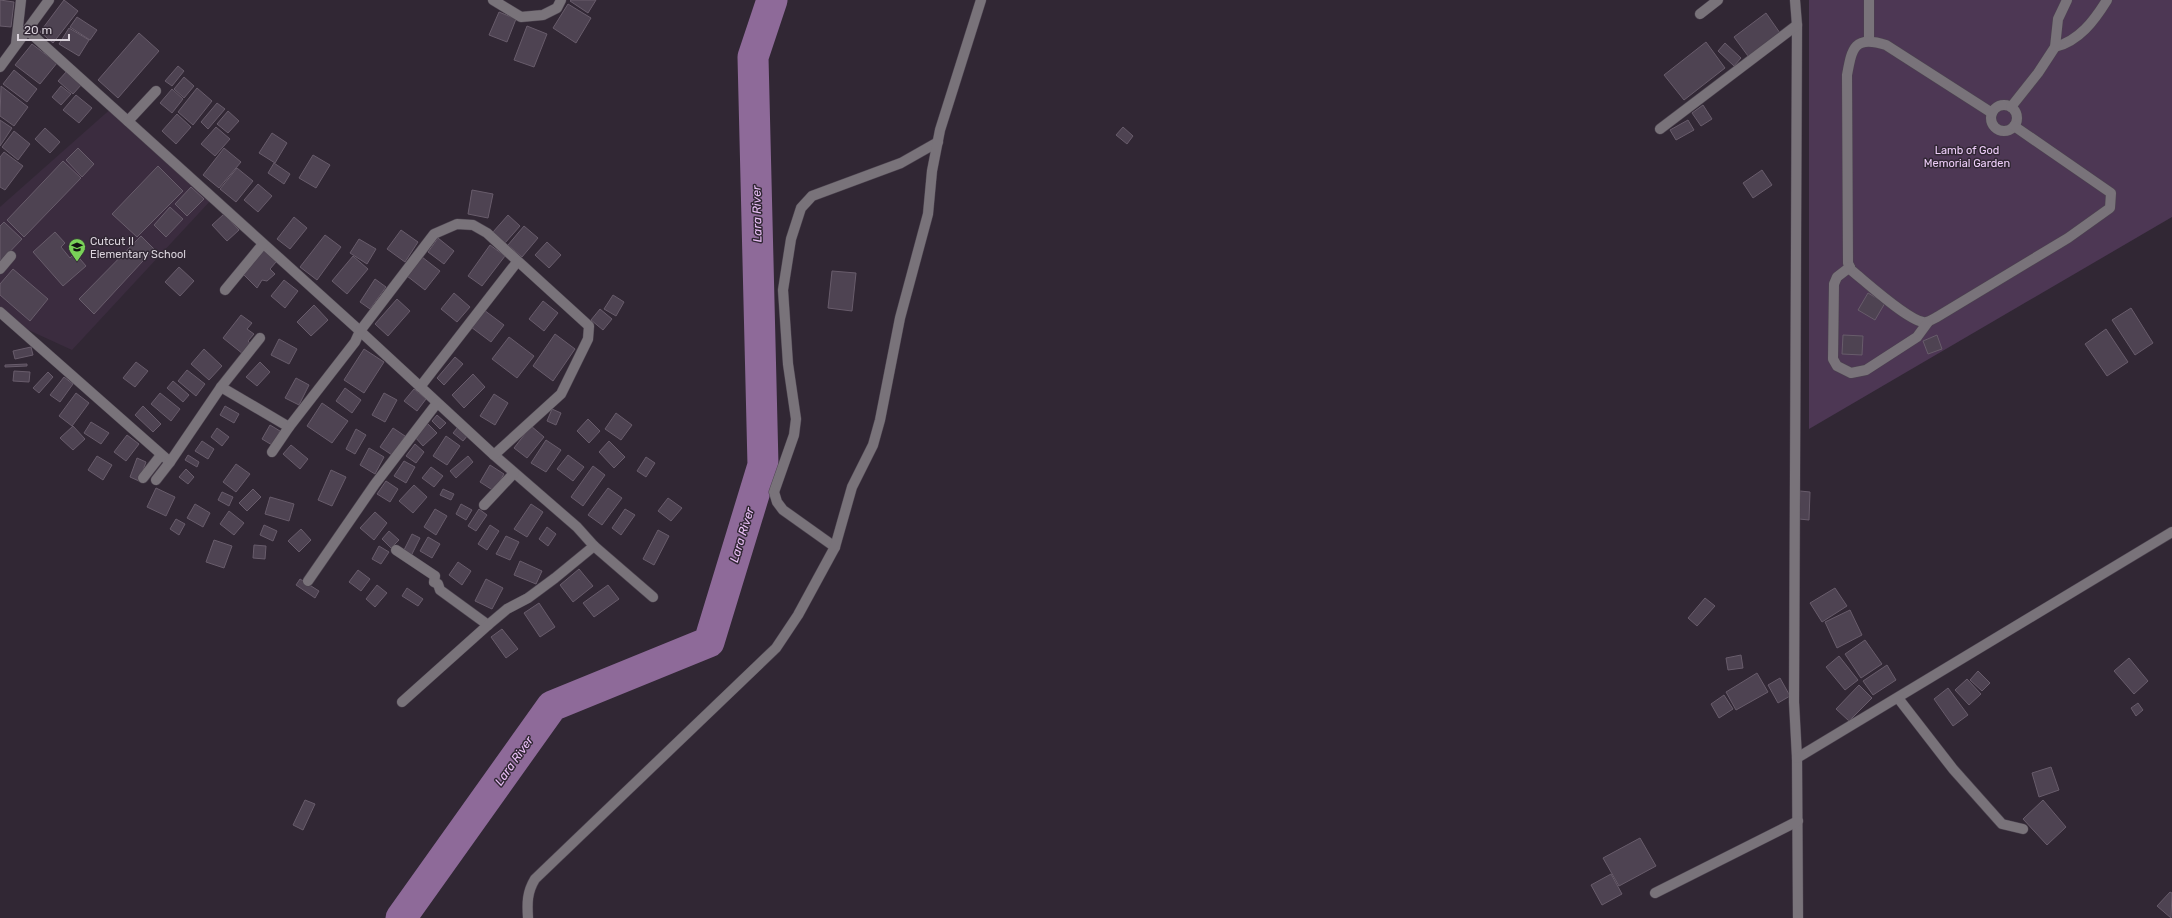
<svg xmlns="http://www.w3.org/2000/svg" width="2172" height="918" font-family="Rubik,sans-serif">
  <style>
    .built { fill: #3b2c3f }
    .green { fill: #4d3754 }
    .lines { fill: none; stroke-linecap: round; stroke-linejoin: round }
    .river { stroke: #8e6a99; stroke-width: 31 }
    .building { fill: #4e4352; stroke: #685c6b }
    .minor-casing { stroke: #4c434f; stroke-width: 11 }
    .minor { stroke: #79737a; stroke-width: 10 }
    .labels { text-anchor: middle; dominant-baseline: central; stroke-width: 3; stroke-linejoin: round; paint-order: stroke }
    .park-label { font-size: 11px; fill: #edcdf8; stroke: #312734 }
    .poi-label { font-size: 11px; fill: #dad3dc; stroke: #312734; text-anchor: start }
    .water-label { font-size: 12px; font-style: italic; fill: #ecc1f9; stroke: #312734 }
  </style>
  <rect width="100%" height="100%" fill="#312734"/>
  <path class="built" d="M114,106L212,199L72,350L0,317V207Z"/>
  <path class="green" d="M1809,0H2172V217L1809,429Z"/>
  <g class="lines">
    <path class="river" d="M401,918L552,706L709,642L763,465L753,57L772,0"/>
  </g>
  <g class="building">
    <path d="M0,0L14,2L11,27L0,26Z"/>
    <path d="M64,0L78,11L53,43L40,32Z"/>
    <path d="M571,0H596L588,13L570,1Z"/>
    <path d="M568,4L591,18L576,43L553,28Z"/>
    <path d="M499,12L516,19L507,42L489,35Z"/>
    <path d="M1766,13L1780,33L1748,56L1734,37Z"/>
    <path d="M77,17L97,30L90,40L70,27Z"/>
    <path d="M527,26L547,34L534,67L514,60Z"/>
    <path d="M69,28L89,40L79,56L59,44Z"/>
    <path d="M139,33L159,51L118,98L98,80Z"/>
    <path d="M1706,42L1725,68L1684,100L1664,75Z"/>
    <path d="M1725,43L1741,58L1734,66L1718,51Z"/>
    <path d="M32,44L57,63L40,84L15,65Z"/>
    <path d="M178,66L184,71L172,86L165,81Z"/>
    <path d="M14,70L37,89L27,102L3,84Z"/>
    <path d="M67,71L82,84L73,94L58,81Z"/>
    <path d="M184,77L194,86L184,98L174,89Z"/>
    <path d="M1,86L28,107L14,126L0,116Z"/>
    <path d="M61,86L71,94L61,105L52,97Z"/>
    <path d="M197,88L212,101L193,125L178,112Z"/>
    <path d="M172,89L183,99L172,113L160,103Z"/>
    <path d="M76,95L92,108L79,123L63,110Z"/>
    <path d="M217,103L225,109L208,129L201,122Z"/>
    <path d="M1703,105L1712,119L1701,126L1692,113Z"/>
    <path d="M228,111L239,121L228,133L217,124Z"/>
    <path d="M177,114L191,127L176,144L162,131Z"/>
    <path d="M0,120L12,128L0,146Z"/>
    <path d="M1688,120L1694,130L1676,140L1670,130Z"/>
    <path d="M216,127L230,139L215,156L201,144Z"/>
    <path d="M1123,127L1133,136L1127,144L1116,135Z"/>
    <path d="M45,128L60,142L50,153L35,139Z"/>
    <path d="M14,131L30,144L18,160L2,147Z"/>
    <path d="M272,133L287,143L275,163L259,153Z"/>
    <path d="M78,148L94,164L82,177L66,160Z"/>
    <path d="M224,148L241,162L219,188L203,175Z"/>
    <path d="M4,152L23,166L5,190L0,187V157Z"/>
    <path d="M313,155L330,165L316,188L299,178Z"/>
    <path d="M63,161L81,178L24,237L7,220Z"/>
    <path d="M274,163L290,174L284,184L268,173Z"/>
    <path d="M158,166L183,191L137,237L112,214Z"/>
    <path d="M237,168L253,181L236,202L220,189Z"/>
    <path d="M1762,170L1772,185L1753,198L1743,183Z"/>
    <path d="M258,184L272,196L258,212L244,200Z"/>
    <path d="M191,187L204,199L187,216L175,204Z"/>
    <path d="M472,190L493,194L488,218L468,214Z"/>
    <path d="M170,207L183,219L166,237L154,225Z"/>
    <path d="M224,214L239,230L227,241L212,225Z"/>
    <path d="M508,215L520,226L505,243L493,232Z"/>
    <path d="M294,217L307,228L290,249L277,239Z"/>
    <path d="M4,222L22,239L0,262V226Z"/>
    <path d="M524,226L538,238L522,257L508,245Z"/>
    <path d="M401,230L418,242L405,262L387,249Z"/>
    <path d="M55,232L65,243L61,247L70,258L75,253L86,266L63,286L33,252Z"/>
    <path d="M325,235L341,247L317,280L300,267Z"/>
    <path d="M141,236L154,249L94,314L79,299Z"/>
    <path d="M438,238L454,251L444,264L428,252Z"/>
    <path d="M359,239L376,249L367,264L350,253Z"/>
    <path d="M547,242L561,255L549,268L535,255Z"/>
    <path d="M490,245L505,256L482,286L468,276Z"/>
    <path d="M264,250L276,262L270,269L275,274L267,281L262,280L257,288L241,272Z"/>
    <path d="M353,256L368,269L347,294L332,281Z"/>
    <path d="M422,257L440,271L425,290L407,276Z"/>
    <path d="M179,267L194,281L180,296L165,282Z"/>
    <path d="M13,269L48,299L30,321L0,295V284Z"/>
    <path d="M832,271L856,273L852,311L828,308Z"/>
    <path d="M375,279L386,287L370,309L360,302Z"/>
    <path d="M284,280L298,291L285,308L271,296Z"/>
    <path d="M454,293L470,307L457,322L441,309Z"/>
    <path d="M1868,293L1885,303L1875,320L1858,310Z"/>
    <path d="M613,295L624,302L616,316L604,309Z"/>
    <path d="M397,299L410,311L388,336L375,324Z"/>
    <path d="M543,301L558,313L544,331L529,319Z"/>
    <path d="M314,305L328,320L311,336L297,322Z"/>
    <path d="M2131,308L2153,343L2135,355L2112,320Z"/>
    <path d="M600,309L612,319L603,330L591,320Z"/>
    <path d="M484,310L504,325L491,342L471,327Z"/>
    <path d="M241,315L252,323L247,329L254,334L248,341L251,344L243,354L223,338Z"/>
    <path d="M2106,329L2128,362L2107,376L2085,344Z"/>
    <path d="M555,334L575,349L553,381L533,366Z"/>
    <path d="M1843,335L1863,336L1862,355L1842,354Z"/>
    <path d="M1937,335L1942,349L1928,354L1923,341Z"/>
    <path d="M509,337L534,356L517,378L492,359Z"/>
    <path d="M279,339L297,349L289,364L271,355Z"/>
    <path d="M31,347L33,355L15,359L13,351Z"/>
    <path d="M204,349L222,366L209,380L191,364Z"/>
    <path d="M364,349L384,362L364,393L344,380Z"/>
    <path d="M455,357L463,364L444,385L437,378Z"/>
    <path d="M136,362L148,371L135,387L123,378Z"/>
    <path d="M260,362L270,372L257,386L246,377Z"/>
    <path d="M27,364V366L5,367V365Z"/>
    <path d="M187,370L205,384L196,396L178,381Z"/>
    <path d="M14,371L30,372L29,382L13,381Z"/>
    <path d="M48,372L53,377L39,393L33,388Z"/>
    <path d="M473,374L485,387L464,408L452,395Z"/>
    <path d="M64,377L73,384L60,402L50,395Z"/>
    <path d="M296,378L309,385L299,405L285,398Z"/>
    <path d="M173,381L189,395L183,402L167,388Z"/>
    <path d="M345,388L361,400L352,413L336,401Z"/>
    <path d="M414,389L426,399L417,411L404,401Z"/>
    <path d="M76,393L89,403L72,426L59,416Z"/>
    <path d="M160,393L180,409L171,421L151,404Z"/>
    <path d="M384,393L397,400L385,422L372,415Z"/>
    <path d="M494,394L508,403L495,425L480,416Z"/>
    <path d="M322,403L348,421L332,443L307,426Z"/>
    <path d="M143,406L161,424L153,432L135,415Z"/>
    <path d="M225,406L239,414L234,423L220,415Z"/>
    <path d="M552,409L561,413L556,425L547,421Z"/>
    <path d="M616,413L632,425L621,440L605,429Z"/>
    <path d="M437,415L446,423L440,429L432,421Z"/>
    <path d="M588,419L600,431L589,443L577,431Z"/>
    <path d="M91,422L109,433L101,444L84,433Z"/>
    <path d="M427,423L437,433L423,446L414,436Z"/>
    <path d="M270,425L280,431L272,445L262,439Z"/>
    <path d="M73,426L85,439L73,450L60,438Z"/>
    <path d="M531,426L544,437L527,458L514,448Z"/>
    <path d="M458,427L468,435L463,441L453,433Z"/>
    <path d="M217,428L229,437L222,446L211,437Z"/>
    <path d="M393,428L405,436L392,455L380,447Z"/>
    <path d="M356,429L366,435L355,454L346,449Z"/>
    <path d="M127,435L139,444L126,461L114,452Z"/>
    <path d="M446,436L460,446L447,465L433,456Z"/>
    <path d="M546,440L561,450L546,472L531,463Z"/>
    <path d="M202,441L214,449L208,459L195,451Z"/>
    <path d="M609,441L625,457L614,468L599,452Z"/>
    <path d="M415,444L424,452L416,463L406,456Z"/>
    <path d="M291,445L308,459L300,469L283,454Z"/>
    <path d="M369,448L384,457L375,474L360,465Z"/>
    <path d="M188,455L199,462L197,467L185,460Z"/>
    <path d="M568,455L584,467L573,481L557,469Z"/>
    <path d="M97,456L112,465L103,480L88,470Z"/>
    <path d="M468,456L473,462L456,478L450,471Z"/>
    <path d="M646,457L655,463L646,477L637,471Z"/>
    <path d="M137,458L146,462L139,481L130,477Z"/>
    <path d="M404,461L415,467L406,483L394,476Z"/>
    <path d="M236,464L250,474L236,492L223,482Z"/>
    <path d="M490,465L504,474L494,491L480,482Z"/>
    <path d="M593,466L605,475L583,506L571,497Z"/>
    <path d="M431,467L443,476L434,487L422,478Z"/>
    <path d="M186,469L194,477L188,484L179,477Z"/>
    <path d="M331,470L346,477L332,506L318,500Z"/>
    <path d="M386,481L398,489L390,502L377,494Z"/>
    <path d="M414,485L427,497L413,513L399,501Z"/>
    <path d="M156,488L175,497L166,516L147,507Z"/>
    <path d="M608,488L622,498L602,525L588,515Z"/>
    <path d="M253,489L261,497L247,511L239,503Z"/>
    <path d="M443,489L454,494L451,500L440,495Z"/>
    <path d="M1800,491L1810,492L1809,520L1799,519Z"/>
    <path d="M222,492L233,497L229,506L218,500Z"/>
    <path d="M270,497L294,504L289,521L265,514Z"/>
    <path d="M668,498L682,508L671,521L658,511Z"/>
    <path d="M195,504L210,513L203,527L187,518Z"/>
    <path d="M461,504L472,510L466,520L456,514Z"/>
    <path d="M531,504L543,512L527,537L514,529Z"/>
    <path d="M435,509L447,516L436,535L424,527Z"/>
    <path d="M479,509L487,515L476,531L468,526Z"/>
    <path d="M625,509L635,515L621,535L612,528Z"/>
    <path d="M229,511L244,523L234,535L220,524Z"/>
    <path d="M375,512L387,523L374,540L360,528Z"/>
    <path d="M176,519L185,524L179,535L170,529Z"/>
    <path d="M264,525L277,531L273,541L260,535Z"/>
    <path d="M490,525L499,531L487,550L478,544Z"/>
    <path d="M547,527L556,534L548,546L539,539Z"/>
    <path d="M301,529L311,540L299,552L288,541Z"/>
    <path d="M658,530L669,536L654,565L643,559Z"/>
    <path d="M389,531L399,540L391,548L382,539Z"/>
    <path d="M412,534L420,538L411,556L403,552Z"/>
    <path d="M506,536L519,542L510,560L496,554Z"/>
    <path d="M428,537L440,544L432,558L420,551Z"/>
    <path d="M214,540L232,546L224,568L206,562Z"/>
    <path d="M254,545L266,546L265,559L253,558Z"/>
    <path d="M379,546L389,552L381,564L372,559Z"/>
    <path d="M520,561L542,571L536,584L514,575Z"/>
    <path d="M458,562L471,571L462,585L449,575Z"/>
    <path d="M579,569L593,586L573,602L560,585Z"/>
    <path d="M358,570L370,579L361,591L349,582Z"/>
    <path d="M300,579L319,591L315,598L296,585Z"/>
    <path d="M486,579L503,588L492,609L475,601Z"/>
    <path d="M377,585L387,593L375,607L366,599Z"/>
    <path d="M608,585L619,599L594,617L583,603Z"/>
    <path d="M407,588L423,599L418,606L402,596Z"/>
    <path d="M1835,588L1847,606L1822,622L1810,603Z"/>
    <path d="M1705,598L1715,606L1697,626L1688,618Z"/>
    <path d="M539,603L555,627L540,637L524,613Z"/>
    <path d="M1850,610L1862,635L1837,648L1825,622Z"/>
    <path d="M502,629L518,649L506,658L491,637Z"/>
    <path d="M1865,640L1882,664L1861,678L1845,654Z"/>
    <path d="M1741,655L1743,668L1728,670L1726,658Z"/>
    <path d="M1839,656L1858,680L1845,690L1826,667Z"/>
    <path d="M2129,658L2148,681L2134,694L2114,671Z"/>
    <path d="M1887,665L1896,680L1873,695L1863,681Z"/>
    <path d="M1978,671L1990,683L1982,691L1970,680Z"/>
    <path d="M1757,673L1768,692L1736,710L1726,692Z"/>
    <path d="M1780,678L1790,696L1778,703L1768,685Z"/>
    <path d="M1967,679L1981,694L1969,705L1955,690Z"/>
    <path d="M1859,685L1872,698L1849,721L1836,709Z"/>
    <path d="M1948,688L1968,715L1953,726L1934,699Z"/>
    <path d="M1724,695L1733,709L1719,718L1711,704Z"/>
    <path d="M2138,703L2143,710L2136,716L2131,708Z"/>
    <path d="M2051,767L2059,790L2039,797L2032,773Z"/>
    <path d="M305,800L315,804L303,830L293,825Z"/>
    <path d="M2043,800L2066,827L2047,845L2023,819Z"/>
    <path d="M1640,838L1656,866L1619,886L1603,858Z"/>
    <path d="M1611,874L1622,894L1602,905L1591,885Z"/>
    <path d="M2170,892L2172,893L2171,918L2157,906Z"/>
  </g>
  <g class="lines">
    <g class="minor-casing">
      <g id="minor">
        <path d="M493,0L521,17L543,15L557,8L561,0"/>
        <path d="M1795,0L1797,25L1794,702L1797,758L1798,918"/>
        <path d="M1700,14L1718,0"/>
        <path d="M27,30L360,331L494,455L577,527L594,546L653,597"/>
        <path d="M1869,41V0"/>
        <path d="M16,44L21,0"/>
        <path d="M2055,47C2079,41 2094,21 2107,0"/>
        <path d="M0,67L49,0"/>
        <circle cx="2004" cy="118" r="13"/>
        <path d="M2011,107L2038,73L2055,47L2058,19L2067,0"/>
        <path d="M1992,113L1886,45C1854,35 1852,48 1847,75L1848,263L1851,270C1866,282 1906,319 1923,322C1928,323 1933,319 1937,317L2068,238L2110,208L2111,193L2014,126"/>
        <path d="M128,121L156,91"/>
        <path d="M1660,129L1797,25"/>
        <path d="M1850,267L1837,277L1834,284L1833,359L1837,366L1851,373L1866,370L1917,337L1928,322"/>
        <path d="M0,269L11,256"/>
        <path d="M225,290L263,244"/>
        <path d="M0,312L170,462"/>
        <path d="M221,387L289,427L355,342L360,331L434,234L457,224L473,225L487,233L589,326L588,339L561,394L494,455"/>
        <path d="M420,387L517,262"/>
        <path d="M272,452L289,427"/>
        <path d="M143,478L161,455"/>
        <path d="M156,480L170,462L221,387L260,338"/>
        <path d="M484,505L514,473"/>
        <path d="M835,547L783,510L777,502L774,492L794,435L796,419L788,364L783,290L791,239L801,208L812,196L901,163L938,142"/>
        <path d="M396,550L435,576L434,582L438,584L440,590L488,625"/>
        <path d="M308,581L375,484L437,403"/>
        <path d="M1898,698L1953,769L2002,824L2023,829"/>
        <path d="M402,702L488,625L507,609L528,598L555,578L594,546"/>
        <path d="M1797,758L2172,532"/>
        <path d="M1655,893L1798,821"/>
        <path d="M528,918C527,903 527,892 535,879L776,648L798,615L835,547L852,487L873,445L880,420L900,318L928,214L932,171L940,130L981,0"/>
      </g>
    </g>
    <use href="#minor" class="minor"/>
  </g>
  <defs>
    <g id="school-pin" transform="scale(0.9)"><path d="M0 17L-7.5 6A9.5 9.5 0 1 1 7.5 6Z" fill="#79d158" stroke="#312734"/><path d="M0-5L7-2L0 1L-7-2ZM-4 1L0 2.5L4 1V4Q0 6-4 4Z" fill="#111"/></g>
  </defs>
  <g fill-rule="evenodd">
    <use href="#school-pin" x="77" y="247"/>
  </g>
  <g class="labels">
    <g class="park-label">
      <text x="1967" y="150">Lamb of God<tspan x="1967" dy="13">Memorial Garden</tspan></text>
    </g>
    <g class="poi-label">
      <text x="90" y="241">Cutcut II<tspan x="90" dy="13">Elementary School</tspan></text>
    </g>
    <g class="water-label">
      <text transform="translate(757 214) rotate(-91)">Lara River</text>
      <text transform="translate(742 535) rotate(-73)">Lara River</text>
      <text transform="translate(514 761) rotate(-55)">Lara River</text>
    </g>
  </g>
  <path d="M18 34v6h51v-6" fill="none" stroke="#dad3dc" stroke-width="2"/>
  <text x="24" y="34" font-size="12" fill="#dad3dc" stroke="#312734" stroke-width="3" paint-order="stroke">20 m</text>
</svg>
